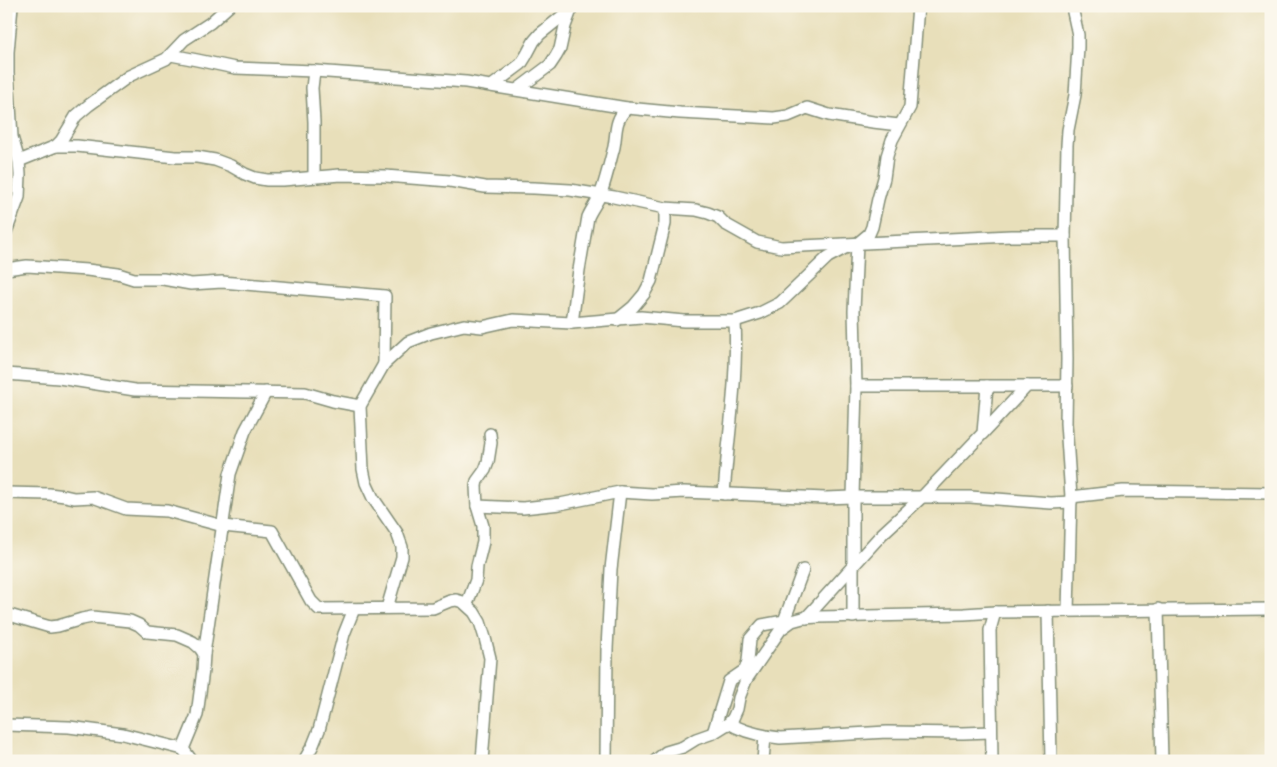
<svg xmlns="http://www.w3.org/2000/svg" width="1277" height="767" font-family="'Old Standard TT',serif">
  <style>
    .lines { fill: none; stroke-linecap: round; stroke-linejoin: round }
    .minor-casing { stroke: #848e77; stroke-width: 14 }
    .minor { stroke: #fff; stroke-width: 11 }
  </style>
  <rect width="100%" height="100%" fill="#fbf7ec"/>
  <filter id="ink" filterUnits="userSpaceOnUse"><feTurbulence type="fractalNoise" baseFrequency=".02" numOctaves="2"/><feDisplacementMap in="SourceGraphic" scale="10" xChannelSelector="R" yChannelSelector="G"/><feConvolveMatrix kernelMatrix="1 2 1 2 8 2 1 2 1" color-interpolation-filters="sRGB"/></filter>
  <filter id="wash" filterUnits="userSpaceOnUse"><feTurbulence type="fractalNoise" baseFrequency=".0096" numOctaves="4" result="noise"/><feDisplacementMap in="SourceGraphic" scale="20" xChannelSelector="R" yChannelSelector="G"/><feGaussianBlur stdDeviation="1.12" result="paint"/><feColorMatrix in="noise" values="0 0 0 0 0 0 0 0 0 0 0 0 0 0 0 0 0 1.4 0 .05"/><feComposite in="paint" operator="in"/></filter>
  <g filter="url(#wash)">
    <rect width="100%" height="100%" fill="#e8dfba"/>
  </g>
  <g filter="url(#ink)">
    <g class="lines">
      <g class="minor-casing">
        <g id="minor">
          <path d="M171,55L197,60L235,68L314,71L466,82L627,108L680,113L774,118L788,116L807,108L829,115L873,122L899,125"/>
          <path d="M493,85L521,64L526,56L534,41L540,34L571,9"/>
          <path d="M518,89L550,65L556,56L560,49L565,26L571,10"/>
          <path d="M56,146L61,141L76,116L89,105L129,76L166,59L184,40L210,23L229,6"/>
          <path d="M19,161L56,146H77L175,157H197L215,160L231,166L245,174L255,178L267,180H283L340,175L385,176L450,181L485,187L534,188L570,190L614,197L665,208L696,210L708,213L718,217L725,224L757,242L781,247L1011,236H1065"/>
          <path d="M314,177V122L312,88L314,71"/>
          <path d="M6,232L19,197L20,175L19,161L12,137L8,73V52L12,6"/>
          <path d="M6,269L27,266L87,270L118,274L134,279H163L191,284L222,282L385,296L384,364"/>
          <path d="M617,320L633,307L644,294L651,281L665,224V208"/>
          <path d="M572,323L579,270L588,217C592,208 598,201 601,193C606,179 610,162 614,147C617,131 614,121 627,108"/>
          <path d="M6,374L59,378L135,390L305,393L333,401L360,406"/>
          <path d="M856,386H1067"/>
          <path d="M983,433L1027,386"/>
          <path d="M6,493L49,494L65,496L74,498L93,497L126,509L167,511L223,526L272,531L311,601L319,609L433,608L450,601L456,600L463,602L474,612L480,622L485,638L490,658L482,761"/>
          <path d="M724,494C728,436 738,379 735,321"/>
          <path d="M1071,497L1123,491L1271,493"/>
          <path d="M477,506L523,508L560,504L620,492L652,494L684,492L708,493L825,498L853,497H970L1051,503L1071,502"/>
          <path d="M467,604L476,580L477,566L483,542V526L477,506L476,486L477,481L485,470L488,462L491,443L490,434"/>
          <path d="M387,608L402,557V547L397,533L373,498L366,483L363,469L360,406L384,364L408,342L431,333L464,325L482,327L513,320L572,323L641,317L684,321H735L760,313L780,303L828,257L845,248L857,244L869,234L872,227L878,199L884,178L887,156L892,140L910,107L918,6"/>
          <path d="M1158,609L1162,761"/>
          <path d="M1048,611L1051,761"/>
          <path d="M1068,611L1071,497L1066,423L1067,359L1065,236L1067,145L1068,130L1075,95L1078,47V35L1073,12V6"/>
          <path d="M6,614L50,627L58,626L82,619L92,617L130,621L139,625L147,632L177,635L193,642L200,648L204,654L203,670L197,715L183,749L123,734L69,727L6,725"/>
          <path d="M853,617V497L856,386L854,311L857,244"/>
          <path d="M806,618L882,534L922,497L983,433L987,386"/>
          <path d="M204,654L230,474L245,431L266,392"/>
          <path d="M729,723C743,732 763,736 780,738L887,732L963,733L991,732"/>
          <path d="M713,733L729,681L745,670L748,661L750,639L762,625L784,621L803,570"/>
          <path d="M183,749L192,761"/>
          <path d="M304,761L313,745L319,730L344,634L354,609"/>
          <path d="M606,761L607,649L611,569L620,492"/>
          <path d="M655,761L666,752L683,747L696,739L713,733L729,723L733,718L737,709L739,698L746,680L781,629L792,621L803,618L819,617L964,614L995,612L1271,609"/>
          <path d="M763,761L765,736"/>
          <path d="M992,761L990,630L995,612"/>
        </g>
      </g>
      <use href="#minor" class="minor"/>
    </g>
  </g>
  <rect width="1277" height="767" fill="none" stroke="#fbf7ec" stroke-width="25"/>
</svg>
